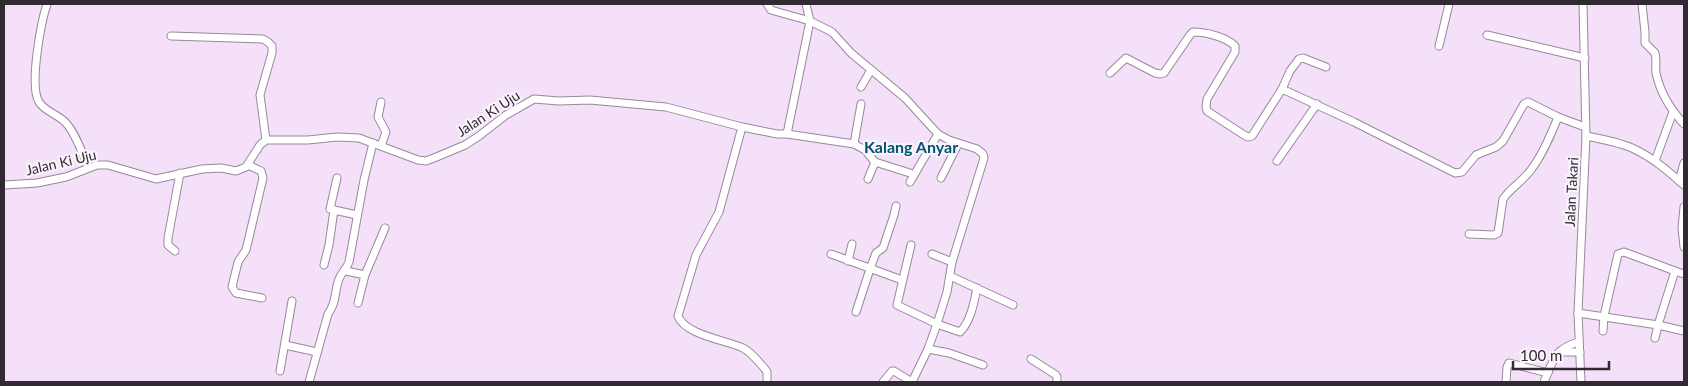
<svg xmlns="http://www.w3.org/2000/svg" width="1688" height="386" font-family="Lato,sans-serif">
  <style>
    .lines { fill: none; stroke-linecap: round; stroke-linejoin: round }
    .minor-casing { stroke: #98879d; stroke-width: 9 }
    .minor { stroke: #fff; stroke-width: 7 }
    .labels { text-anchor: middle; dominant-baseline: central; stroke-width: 4.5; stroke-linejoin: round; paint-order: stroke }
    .street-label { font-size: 14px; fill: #312a33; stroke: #faf3fc }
    .quarter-label { font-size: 16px; font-weight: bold; fill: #03536e; stroke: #faf3fc }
  </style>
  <rect width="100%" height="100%" fill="#f4e1f9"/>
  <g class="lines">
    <g class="minor-casing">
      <g id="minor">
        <path d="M47,4C41,22 29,86 39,102C45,112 58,114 66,123C76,134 82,153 88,167"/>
        <path d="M806,4L810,21L832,32L851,53L905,98L938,134L949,140L977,149L983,154L984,158L952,262L947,292L937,324L928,349L912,382"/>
        <path d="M1642,4L1645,32V43L1655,53C1657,60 1655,66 1656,73C1660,92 1671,110 1684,124"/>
        <path d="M1487,35L1585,58"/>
        <path d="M171,36L263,39L268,42L272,46V53L260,95L266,140"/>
        <path d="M1439,46L1449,4"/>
        <path d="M1110,73L1126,58L1155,73L1160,74L1164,73L1190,35L1193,32C1206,32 1226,37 1235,46V52L1207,99L1206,106L1207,111L1244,135L1248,137L1252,136L1282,89L1354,122L1455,173L1462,172L1476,155L1496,147L1503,141L1524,104L1528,102L1558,117L1585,127"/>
        <path d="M861,87L871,70"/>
        <path d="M1282,89L1290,71L1299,59L1303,58L1326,67"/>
        <path d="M381,102L378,117L386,132L381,146"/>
        <path d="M742,127L719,212L696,255L678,316C685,335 726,340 743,348C751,352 759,362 765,369L767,372V382"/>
        <path d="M787,134L854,144L861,104"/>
        <path d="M1586,136C1602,139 1618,142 1632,148C1652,157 1668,171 1684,185"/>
        <path d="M854,144L865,150L875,162L868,179"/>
        <path d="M1277,161L1317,104"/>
        <path d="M1655,161L1673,112"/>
        <path d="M875,162L913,174"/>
        <path d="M248,165L261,171L263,178L246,250L238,262L232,287L236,293L262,298"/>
        <path d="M941,178L958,144"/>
        <path d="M1679,181L1684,163"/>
        <path d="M910,182L938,134"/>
        <path d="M4,185L37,183L66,177L97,165H108L156,179L202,169L221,168L236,171L246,167L260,145L266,140H308L337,137L359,138L418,160L426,161L434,158L465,145L479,136L506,115L534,99L559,101L590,100L666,107L742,127L777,134H787L810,21L771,10L767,4"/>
        <path d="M1684,207L1682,228L1684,247"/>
        <path d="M334,210L330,209L337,178"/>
        <path d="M1469,234L1494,235L1498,233L1503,199C1511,187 1525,180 1533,167C1544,152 1551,134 1558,117"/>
        <path d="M911,245L897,305L937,324L960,332C971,321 974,302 977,288"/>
        <path d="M175,251L168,245V238L180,173"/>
        <path d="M831,254L902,280"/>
        <path d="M932,254L952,262"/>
        <path d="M848,261L852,244"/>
        <path d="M324,265L329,245L334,210L357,215"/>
        <path d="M346,271L365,275L358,303"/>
        <path d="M365,275L385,228"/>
        <path d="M950,276L1013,305"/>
        <path d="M856,312L870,269L876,253L883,248L894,215L896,206"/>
        <path d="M1578,313L1658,325L1675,271L1684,274"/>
        <path d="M1603,331L1604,316L1618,254L1624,252L1675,271"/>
        <path d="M1655,338L1658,325L1684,331"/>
        <path d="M285,345L317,352"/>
        <path d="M928,349L949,353L983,365"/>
        <path d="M1559,352H1580"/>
        <path d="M1031,359L1056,375L1057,377V382"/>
        <path d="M280,371L292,301"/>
        <path d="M309,382L328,314C337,302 334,292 339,279C341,273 346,270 349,262L364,180L373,143"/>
        <path d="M883,382L892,371H894L912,382"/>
        <path d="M1506,382L1507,367L1509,363L1548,373"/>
        <path d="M1544,382C1553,361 1555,348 1579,342"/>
        <path d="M1581,382L1578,313L1586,136L1583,4"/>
      </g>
    </g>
    <use href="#minor" class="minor"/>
  </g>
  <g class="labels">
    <g class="street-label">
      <text transform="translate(488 113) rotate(-33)">Jalan Ki Uju</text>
      <text transform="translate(61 162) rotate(-13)">Jalan Ki Uju</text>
      <text transform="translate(1571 192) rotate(-87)">Jalan Takari</text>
    </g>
    <g class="quarter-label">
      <text x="911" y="146">Kalang Anyar</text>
    </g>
  </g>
  <rect width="1688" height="386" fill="none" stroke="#312a33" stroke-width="10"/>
  <path d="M1513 361v8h96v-8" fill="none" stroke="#312a33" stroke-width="2.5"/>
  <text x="1520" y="361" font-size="15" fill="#312a33" stroke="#faf3fc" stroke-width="4" paint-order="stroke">100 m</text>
</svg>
